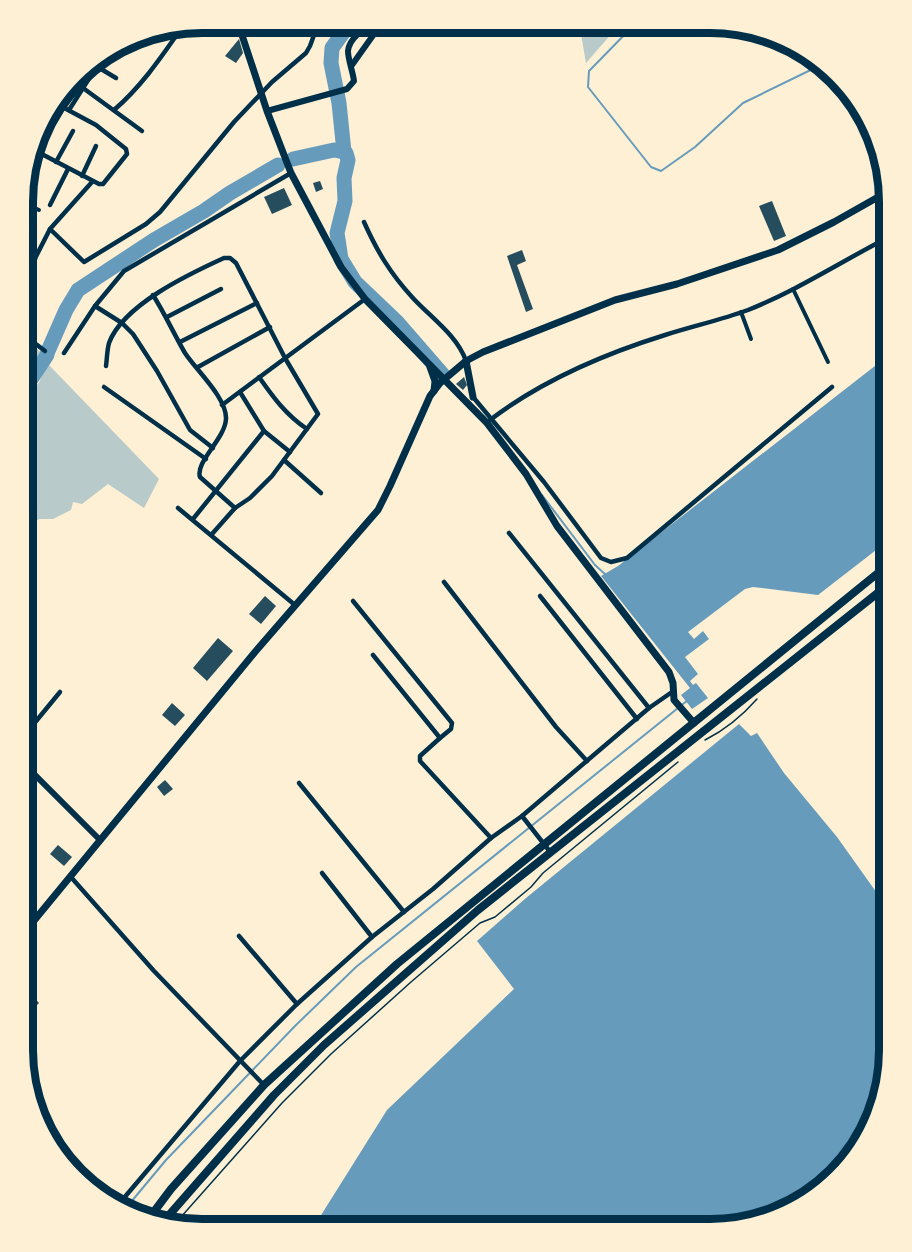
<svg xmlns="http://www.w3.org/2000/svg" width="912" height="1252" font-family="'PT Sans Narrow',sans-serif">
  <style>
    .green { fill: #b9caca }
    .water { fill: #669bbc }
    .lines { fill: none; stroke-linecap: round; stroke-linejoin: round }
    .stream { stroke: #669bbc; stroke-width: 2 }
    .river { stroke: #669bbc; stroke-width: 15 }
    .building { fill: #264d5e }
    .path { stroke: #003049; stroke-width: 1.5 }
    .pedestrian { stroke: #003049; stroke-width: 4 }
    .minor { stroke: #003049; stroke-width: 4.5 }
    .tertiary { stroke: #003049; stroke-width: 6 }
    .secondary { stroke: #003049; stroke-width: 7 }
    .primary { stroke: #003049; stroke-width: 8 }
    .rim { fill: none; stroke: #003049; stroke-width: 8 }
  </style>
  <rect width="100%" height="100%" fill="#fdf0d5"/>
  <g class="green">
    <path d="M582,24H620L586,63L581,34Z"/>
    <path d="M24,338L44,355L24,388Z"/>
    <path d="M47,363L159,479L144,508L108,484L82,504L73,502L71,510L53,519H39L23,529L24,396L39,383Z"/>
  </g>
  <g class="water">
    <path d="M889,355V540L818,595L753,587L745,589L688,632L694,639L703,631L709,639L685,657L698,674L690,681L693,685L696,683L708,698L692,709L681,695L690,688L601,576L618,566Z"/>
    <path d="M739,724L751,736L757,733L784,773L837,837L889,910V1062L859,1149L790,1211L710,1229L313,1228L387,1110L514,989L477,941L526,898Z"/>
  </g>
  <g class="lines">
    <g class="stream">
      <path d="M635,24L589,71L588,87L651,167L661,171L695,147L743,103L823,64"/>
      <path d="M542,495L595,565L606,575"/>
      <path d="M126,1208L166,1160L295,1026L356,967L688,700"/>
    </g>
    <g class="river">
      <path d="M344,152L346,153L348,160L344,178L345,201L337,233L341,259L355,282L397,322L443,375"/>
      <path d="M344,152L339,103L331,63L332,48L350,23"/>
      <path d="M293,159L334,150L344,152"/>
      <path d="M48,351L66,310L78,290L154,240L204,211L230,193L278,165"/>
      <path d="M24,390L47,355"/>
    </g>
  </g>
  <g class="building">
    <path d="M239,39L243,53L236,63L225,56Z"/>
    <path d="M320,181L323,189L316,192L313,183Z"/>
    <path d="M284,188L292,205L272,214L264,197Z"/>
    <path d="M772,201L786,236L774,241L759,206Z"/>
    <path d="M522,250L526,261L517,265L533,309L526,312L507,256Z"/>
    <path d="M464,377L467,385L463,390L456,384Z"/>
    <path d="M265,596L276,606L261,624L249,614Z"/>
    <path d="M218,638L233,651L207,681L193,668Z"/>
    <path d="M172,703L185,715L175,726L162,715Z"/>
    <path d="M165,780L173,789L164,796L157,787Z"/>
    <path d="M58,845L72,857L64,866L50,854Z"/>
    <path d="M23,986L39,1003L29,1013L23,1007Z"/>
  </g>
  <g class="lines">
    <g class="path">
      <path d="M705,740C725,730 742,716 757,699"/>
      <path d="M173,1226L282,1103L331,1054L411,982L480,923L495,917L531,887L543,873L678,762"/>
    </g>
    <g class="pedestrian">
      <path d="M24,203L39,210"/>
      <path d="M793,289L828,362"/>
      <path d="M741,312L751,339"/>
    </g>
    <g class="minor">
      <path d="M91,63L116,78"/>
      <path d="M83,88L142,131"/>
      <path d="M69,110L97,66"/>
      <path d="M114,110C142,86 162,56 183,26"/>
      <path d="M43,121L46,117"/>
      <path d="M34,150L99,184H103L127,154L126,149L96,125L55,103"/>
      <path d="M56,162L73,131"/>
      <path d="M82,176L96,146"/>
      <path d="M24,189L42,155"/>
      <path d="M50,205L68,169"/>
      <path d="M364,222C377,251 390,273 412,297C430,317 457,335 466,361"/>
      <path d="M50,229L84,262L146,224L160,212L234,122L272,82L306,53L310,46L318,24"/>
      <path d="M24,254L35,259"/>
      <path d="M24,280L50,229L92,182"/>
      <path d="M153,295C165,314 174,334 185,353C196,370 227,398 226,419C225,439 195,462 200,477L235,508"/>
      <path d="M95,306L122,323L133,334L157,371L190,430L213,448"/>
      <path d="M167,317L221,289"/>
      <path d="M24,335L45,351"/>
      <path d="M180,342L257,303"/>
      <path d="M64,353L95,306L124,271L291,173"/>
      <path d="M106,366C107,359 107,350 109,343C123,305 189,274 224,258H230L236,263L285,358L318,414L272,476L250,498L235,508L212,534"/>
      <path d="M198,367L270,327"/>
      <path d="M259,377C273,397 286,415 307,429"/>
      <path d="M104,387L206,459"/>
      <path d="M240,392L264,431L290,452"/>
      <path d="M473,397L544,482L601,558L611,562L627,558L832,387"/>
      <path d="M222,405L365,299"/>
      <path d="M490,420C541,381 604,354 665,335C693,326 721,320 748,310C798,290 842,261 889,237"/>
      <path d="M284,460L321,493"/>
      <path d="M178,508L295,605"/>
      <path d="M193,519L264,431"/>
      <path d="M509,533L649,708"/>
      <path d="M444,582L556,727L587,761"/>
      <path d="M540,596L637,719"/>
      <path d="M353,601L452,723L451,729L440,738"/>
      <path d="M373,655L440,738L420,756V761L491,838"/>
      <path d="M23,737L60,692"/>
      <path d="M23,782L31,771"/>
      <path d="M299,783L404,912"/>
      <path d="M522,816L551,853"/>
      <path d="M322,873L372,937"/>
      <path d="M70,876L154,971L264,1085"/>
      <path d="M239,936L297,1004"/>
      <path d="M118,1205L240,1061L297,1004L372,937L433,889L491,838L522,816L649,708L672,692"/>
    </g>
    <g class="tertiary">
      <path d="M352,65L374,34L385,23"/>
      <path d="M267,111L347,89L354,81C353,72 348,60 348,51C349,39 364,27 375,23"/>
      <path d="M23,763L100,840"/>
    </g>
    <g class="secondary">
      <path d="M238,23L267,111L291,173L341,267L365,299L487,423L526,474L557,526L669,672L673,683L674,700L694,723"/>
      <path d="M466,361L473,397"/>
      <path d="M430,367L435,381L434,391"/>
      <path d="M23,934L255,652L378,510L390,486L430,396L440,383L466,361L483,352L615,300L677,284L778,250L834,222L887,192"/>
    </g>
    <g class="primary">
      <path d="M150,1217L171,1189L264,1085L397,964L889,564"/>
      <path d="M163,1222L274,1095L324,1045L478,910L889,584"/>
    </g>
  </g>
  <path d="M0 0H912V1252H0ZM202 33H710A169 169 0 0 1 879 202V1050A169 169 0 0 1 710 1219H202A169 169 0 0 1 33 1050V202A169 169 0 0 1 202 33Z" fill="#fdf0d5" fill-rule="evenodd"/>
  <path class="rim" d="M202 33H710A169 169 0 0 1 879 202V1050A169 169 0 0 1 710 1219H202A169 169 0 0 1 33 1050V202A169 169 0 0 1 202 33Z"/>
</svg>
